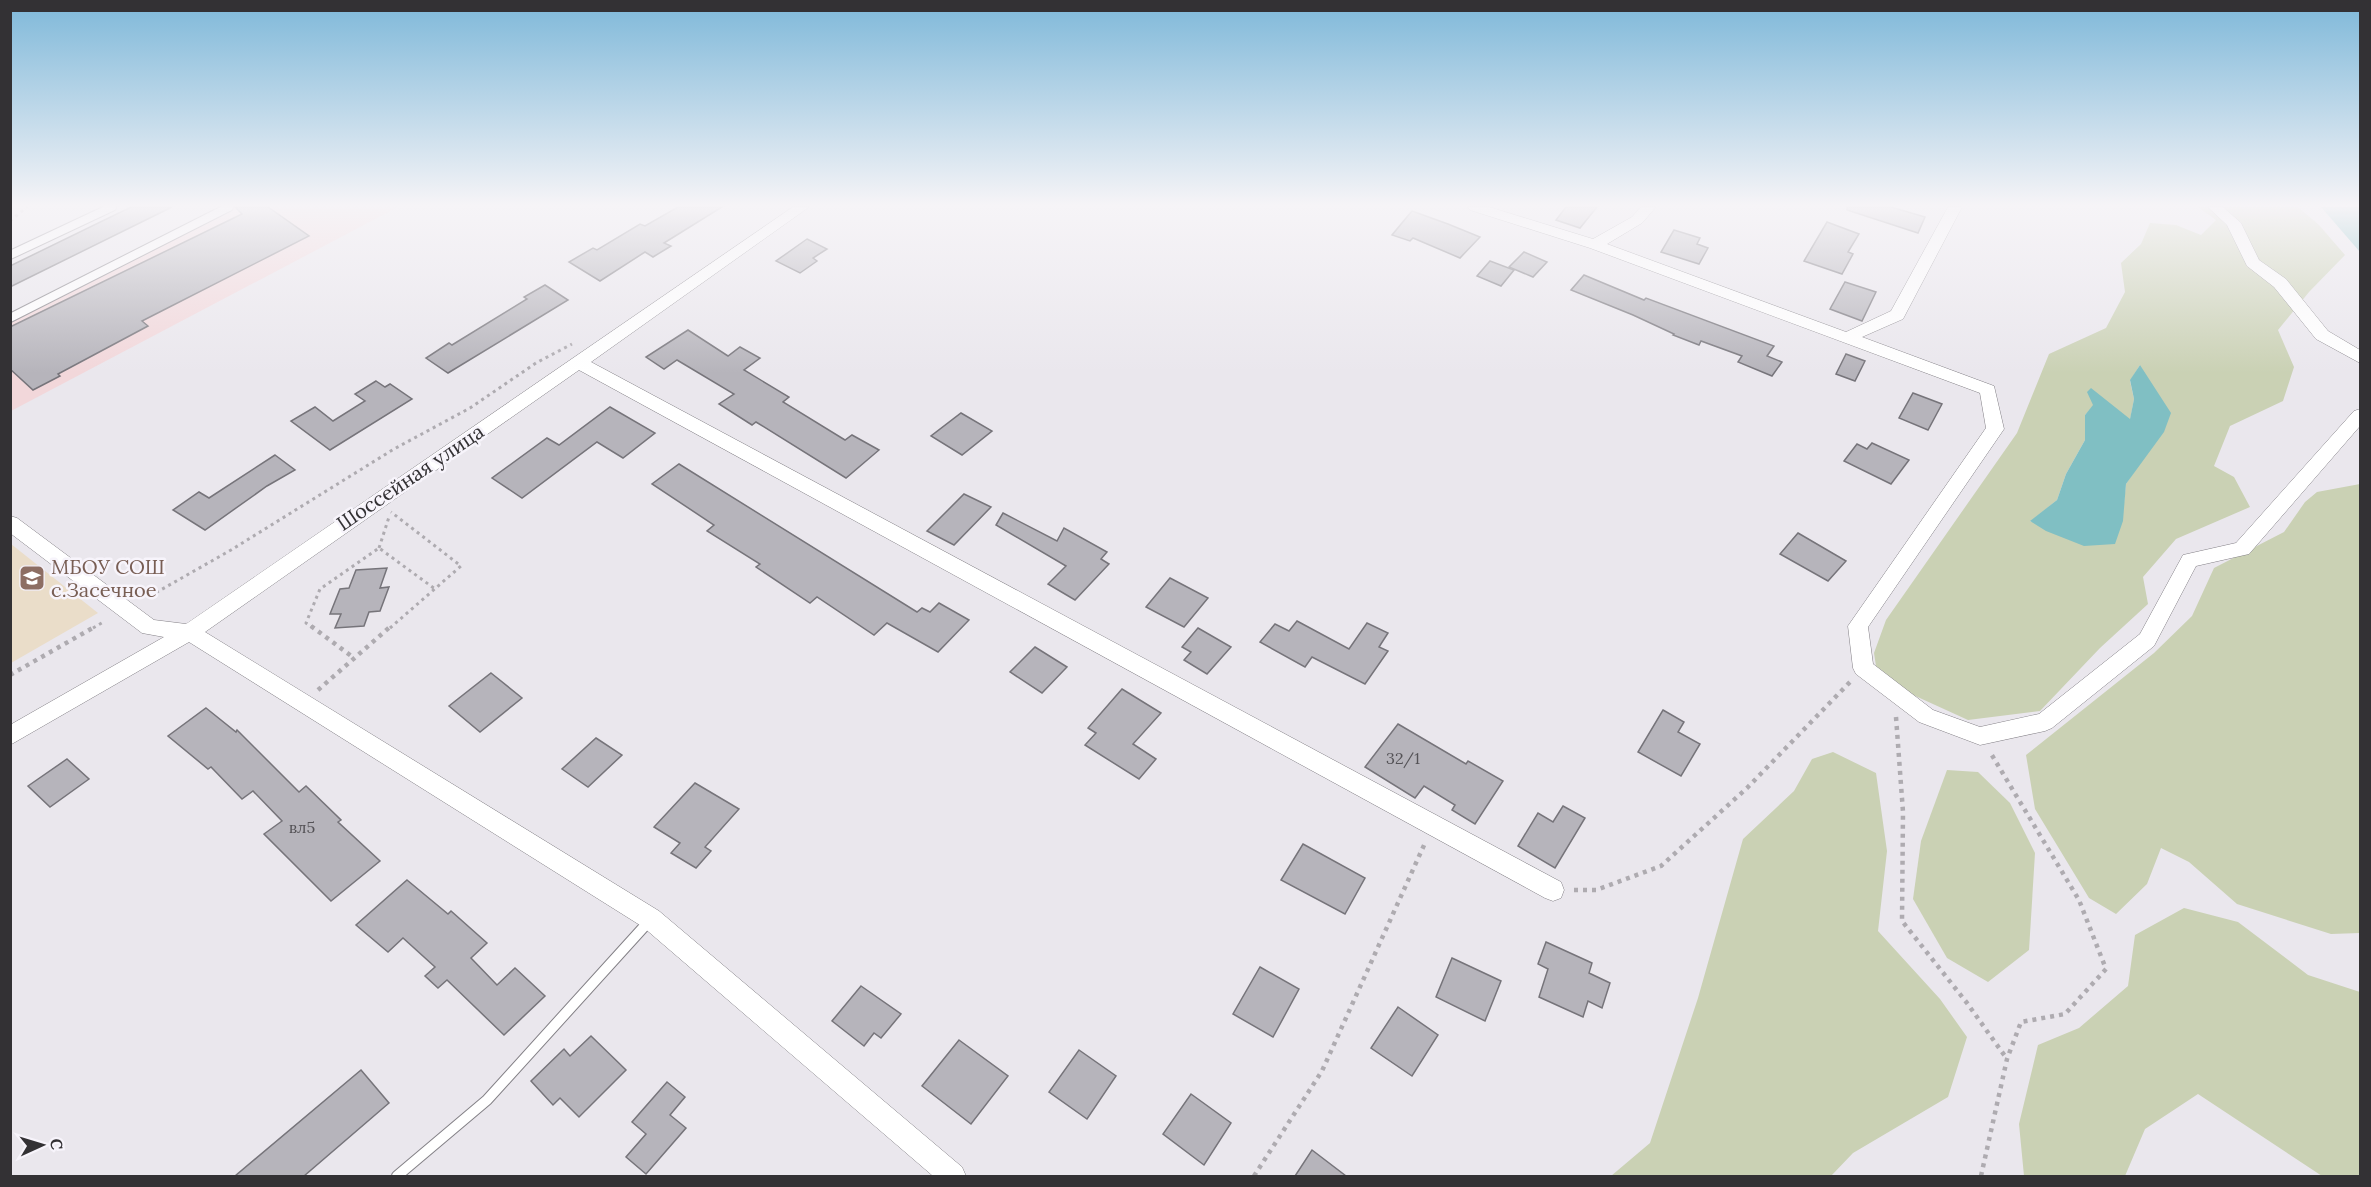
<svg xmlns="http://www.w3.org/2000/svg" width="2371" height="1187" font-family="Lora,serif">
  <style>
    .industrial { fill: #f2d7da }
    .education { fill: #eaddc9 }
    .green { fill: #cad1b4; fill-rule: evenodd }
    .water { fill: #80bfc3 }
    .building { fill: #b6b4bb; stroke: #76747a; stroke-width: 1.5 }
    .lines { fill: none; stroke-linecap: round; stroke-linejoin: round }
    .lane-far1-casing { stroke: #838086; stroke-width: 10 }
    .lane-casing { stroke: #838086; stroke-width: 12 }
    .street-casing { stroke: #838086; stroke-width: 1 }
    .path-far1 { stroke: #aeabb0; stroke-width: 3; stroke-dasharray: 3 4; stroke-linecap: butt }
    .path { stroke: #aeabb0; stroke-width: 4.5; stroke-dasharray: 4 5; stroke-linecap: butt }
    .lane-far1 { stroke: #fff; stroke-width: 8 }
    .lane { stroke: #fff; stroke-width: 10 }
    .street { fill: #fff; fill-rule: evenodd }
    .labels { text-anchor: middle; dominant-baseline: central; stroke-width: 5; stroke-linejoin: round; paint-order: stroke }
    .number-label { font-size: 16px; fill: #545256 }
    .street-label { font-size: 20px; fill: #333134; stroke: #f7f4fb }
    .education-label { font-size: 20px; fill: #785e54; stroke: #f7f4fb; text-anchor: start }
  </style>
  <rect width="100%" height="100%" fill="#eae7ed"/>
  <path class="industrial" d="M237,207H398L11,411L10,322Z"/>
  <path class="education" d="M11,544L98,613L11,663L10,662Z"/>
  <g class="green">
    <path d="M2198,207H2298L2319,225L2345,255L2309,292L2278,330L2294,367L2283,401L2230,426L2214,466L2234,477L2250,507L2176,539L2143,577L2148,604L2100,648L2040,711L1968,720L1911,694L1876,666L1874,653L1886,620L2017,433L2049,354L2106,328L2125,292L2121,263L2141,244L2150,223L2176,225L2201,235L2216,220ZM2140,365L2136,469L2126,484L2122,521L2030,522L2057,500L2066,474L2085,440V415L2094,405L2130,420L2134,399L2130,381Z"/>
    <path d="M2360,484V933L2331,934L2237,904L2189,862L2161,848L2147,884L2116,914L2089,898L2035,809L2026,755L2154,653L2192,616L2214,568L2284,532L2305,502L2317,492Z"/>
    <path d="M1833,752L1876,773L1887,851L1878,931L1940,999L1967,1037L1948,1097L1853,1153L1831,1176H1611L1650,1143L1698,998L1743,839L1794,791L1812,759Z"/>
    <path d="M1947,770L1978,772L2010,803L2035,853L2029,950L1988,982L1947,958L1913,899L1921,841Z"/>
    <path d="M2184,908L2238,922L2308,975L2360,992V1176H2322L2198,1094L2145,1129L2125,1176H2024L2019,1124L2038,1045L2079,1028L2128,986L2135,935Z"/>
  </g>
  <g class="water">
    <path d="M2321,207H2360V252Z"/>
    <path d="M2140,365L2171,413L2164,432L2126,484L2123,521L2115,544L2084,546L2046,531L2030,521L2057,500L2066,474L2085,440V415L2093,405L2087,392L2091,388L2130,419L2134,399L2130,380Z"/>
  </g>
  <g class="building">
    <path d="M131,207H172L10,287V266Z"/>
    <path d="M235,207H268L309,236L142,321L148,326L58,374L60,376L33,390L10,369V327L242,214Z"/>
    <path d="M678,207H722L664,243L671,246L653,257L645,252L600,281L569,262L593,248L597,250L640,224L645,226Z"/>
    <path d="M1566,207H1597L1580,228L1556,220Z"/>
    <path d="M1847,207H1891L1925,217L1918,233L1847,210Z"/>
    <path d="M1412,211L1448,224L1480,237L1460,258L1413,238L1410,241L1392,235Z"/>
    <path d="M1827,222L1859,234L1848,252L1853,254L1842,274L1804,261Z"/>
    <path d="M1674,230L1700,238L1697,244L1708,248L1699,264L1661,252Z"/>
    <path d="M807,239L827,249L813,258L817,261L800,273L776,261Z"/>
    <path d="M1524,252L1547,262L1533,277L1509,267Z"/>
    <path d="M1490,261L1514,270L1501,286L1477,276Z"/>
    <path d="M1584,275L1644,300L1646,298L1774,346L1767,356L1782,362L1772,376L1738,362L1742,356L1701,341L1699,345L1673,335L1674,334L1633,315L1571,290Z"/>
    <path d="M1845,282L1876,292L1862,321L1830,309Z"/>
    <path d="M545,285L568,300L448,373L426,358L449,343L452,345L527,299L524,297Z"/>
    <path d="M688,330L728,356L740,347L760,358L744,370L789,397L783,402L845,440L852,435L879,450L846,478L756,422L752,425L719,404L734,394L677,360L664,369L646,357Z"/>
    <path d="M1846,354L1865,361L1855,381L1836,374Z"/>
    <path d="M376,381L385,387L390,384L412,399L330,450L291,421L315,407L333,421L365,401L355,394Z"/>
    <path d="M1913,393L1942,404L1928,430L1899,418Z"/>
    <path d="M610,407L655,433L623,458L597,442L522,498L492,478L547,438L559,445Z"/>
    <path d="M961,413L992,431L962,455L931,436Z"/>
    <path d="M1872,443L1909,460L1891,484L1844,461L1857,444L1867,449Z"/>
    <path d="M275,455L295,470L267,486L205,530L173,510L199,492L209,498Z"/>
    <path d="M679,464L917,612L922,608L930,612L939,603L969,620L938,652L887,623L874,635L817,597L810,603L756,567L760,564L707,531L714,525L652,484Z"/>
    <path d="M964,494L991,507L954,545L927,531Z"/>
    <path d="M1003,513L1057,541L1064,528L1107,552L1101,559L1109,564L1075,600L1048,584L1066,566L996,525Z"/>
    <path d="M1798,533L1846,561L1828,581L1780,554Z"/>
    <path d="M387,568L380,588L389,587L380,611L369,612L364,626L335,628L341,614H330L340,589L349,588L356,570Z"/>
    <path d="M1170,578L1208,598L1184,627L1146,607Z"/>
    <path d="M1297,621L1349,649L1367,623L1388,633L1379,647L1388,651L1365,684L1312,657L1305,667L1260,642L1275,624L1289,631Z"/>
    <path d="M1198,628L1231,647L1207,674L1184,660L1191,652L1182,647Z"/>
    <path d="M1035,647L1067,667L1042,693L1010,672Z"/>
    <path d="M491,673L522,698L480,732L449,706Z"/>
    <path d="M1122,689L1161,713L1133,744L1156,759L1139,779L1085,745L1096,733L1088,728Z"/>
    <path d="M206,708L236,732L237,730L299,792L306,786L341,820L338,822L380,861L331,901L264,834L282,821L253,791L242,799L211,767L208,769L168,736Z"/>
    <path d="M1663,710L1684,722L1678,732L1700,744L1681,776L1638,752Z"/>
    <path d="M1398,724L1466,764L1468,761L1503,781L1475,824L1452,810L1455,805L1424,786L1415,798L1365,767Z"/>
    <path d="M596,738L622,755L588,787L562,769Z"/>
    <path d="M67,759L89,779L50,807L28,786Z"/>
    <path d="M695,783L739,809L705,847L711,851L696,868L671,853L680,843L654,827Z"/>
    <path d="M1563,806L1585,818L1555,868L1518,846L1538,813L1553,822Z"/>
    <path d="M1303,844L1365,878L1345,914L1281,880Z"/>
    <path d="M407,880L448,914L451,911L487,943L471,958L497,985L515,968L545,996L504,1035L447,980L438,988L425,976L435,967L403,938L388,952L356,925Z"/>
    <path d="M1546,942L1592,963L1589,973L1610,983L1602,1008L1588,1001L1583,1017L1539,997L1548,969L1538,964Z"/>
    <path d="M1452,958L1501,981L1485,1021L1436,997Z"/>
    <path d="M1260,967L1299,989L1273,1037L1233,1014Z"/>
    <path d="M861,986L901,1014L881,1038L874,1033L864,1046L832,1021Z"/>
    <path d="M1398,1007L1438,1035L1412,1076L1371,1048Z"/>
    <path d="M591,1036L626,1070L579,1117L560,1098L553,1105L531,1081L564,1049L570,1056Z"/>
    <path d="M959,1040L1008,1076L971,1124L922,1086Z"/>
    <path d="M1079,1050L1116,1076L1087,1119L1049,1092Z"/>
    <path d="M361,1070L389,1103L304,1176H235Z"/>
    <path d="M667,1082L685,1097L670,1115L686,1128L646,1174L626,1157L646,1134L632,1122Z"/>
    <path d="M1191,1094L1231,1123L1204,1165L1163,1134Z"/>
    <path d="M1312,1150L1346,1176H1295Z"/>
  </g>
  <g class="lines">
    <g class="lane-far1-casing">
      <g id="lane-far1">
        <path d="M10,255L112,207"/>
        <path d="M10,318L229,207"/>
      </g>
    </g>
    <g class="lane-casing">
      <path id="lane" d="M397,1176L487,1100L651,919"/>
    </g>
    <g class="street-casing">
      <g id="street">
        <path d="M793,207H809L591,362L1561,882L1564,890L1561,898L1553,901L1545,898L579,370L205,632L659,911L962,1167L966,1176H933L643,927L189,642L10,745V725L164,637L142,633L10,533V516L17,518L154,620L186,624Z"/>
        <path d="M1468,207H1489L1593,239L1632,217L1641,207H1656L1642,223L1607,244L1846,332L1891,311L1948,207H1962L1903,319L1862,337L1994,386L2004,429L1868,627L1873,664L1933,710L1980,727L2039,714L2140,634L2183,555L2236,543L2354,411L2360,409V426L2249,554L2196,566L2154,646L2052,728L2045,731L1980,745L1919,722L1856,674L1853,668L1848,626L1986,428L1980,393L1590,248L1470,210Z"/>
        <path d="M2208,207H2223L2241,223L2259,260L2286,279L2328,331L2360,350V363L2316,339L2274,287L2247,266L2227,225Z"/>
      </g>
    </g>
    <g class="path-far1">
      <path d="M10,221L27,207"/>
      <path d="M379,548L389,517"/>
      <path d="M150,596L231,550L394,449L470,408L536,363L572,344"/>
      <path d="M93,628L105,621"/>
      <path d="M313,628L306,623L320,589L379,548L435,589"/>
      <path d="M390,628L461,566L391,512"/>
    </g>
    <g class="path">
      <path d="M311,626L354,658"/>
      <path d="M10,675L96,626"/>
      <path d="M318,690L391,626"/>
      <path d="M1896,717L1903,812L1902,921L1967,1003L2007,1059"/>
      <path d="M1574,890H1596L1661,866L1747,788L1850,682"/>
      <path d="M1254,1176L1322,1071L1425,843"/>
      <path d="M1981,1176L2007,1059L2021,1022L2065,1014L2106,969L2079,900L1990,752"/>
    </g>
    <use href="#lane-far1" class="lane-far1"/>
    <use href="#lane" class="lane"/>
    <use href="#street" class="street"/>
  </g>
  <linearGradient id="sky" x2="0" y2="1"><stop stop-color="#7eb8d9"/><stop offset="0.55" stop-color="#f6f4f7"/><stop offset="1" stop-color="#f6f4f7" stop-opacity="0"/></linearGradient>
  <rect width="2371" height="373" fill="url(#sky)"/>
  <defs>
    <g id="school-square" transform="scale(1.35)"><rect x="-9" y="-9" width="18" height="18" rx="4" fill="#8d6e63" stroke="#f7f4fb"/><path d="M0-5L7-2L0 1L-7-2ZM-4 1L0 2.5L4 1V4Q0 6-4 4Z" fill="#fff"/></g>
  </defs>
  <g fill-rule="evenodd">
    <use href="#school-square" x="32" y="578"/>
  </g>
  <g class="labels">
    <g class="number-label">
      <text x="1403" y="758">32/1</text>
      <text x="302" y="827">вл5</text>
    </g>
    <g class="street-label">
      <text transform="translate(410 477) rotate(-34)">Шоссейная улица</text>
    </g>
    <g class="education-label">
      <text x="51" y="566">МБОУ СОШ<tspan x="51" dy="23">с.Засечное</tspan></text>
    </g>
  </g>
  <rect width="2371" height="1187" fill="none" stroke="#333134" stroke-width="24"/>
  <g transform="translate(42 1145) rotate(86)" stroke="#f7f4fb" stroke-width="4.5" paint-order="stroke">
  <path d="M0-4.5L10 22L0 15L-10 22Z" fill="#333134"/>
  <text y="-9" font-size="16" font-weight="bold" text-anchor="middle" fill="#333134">С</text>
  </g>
</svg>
